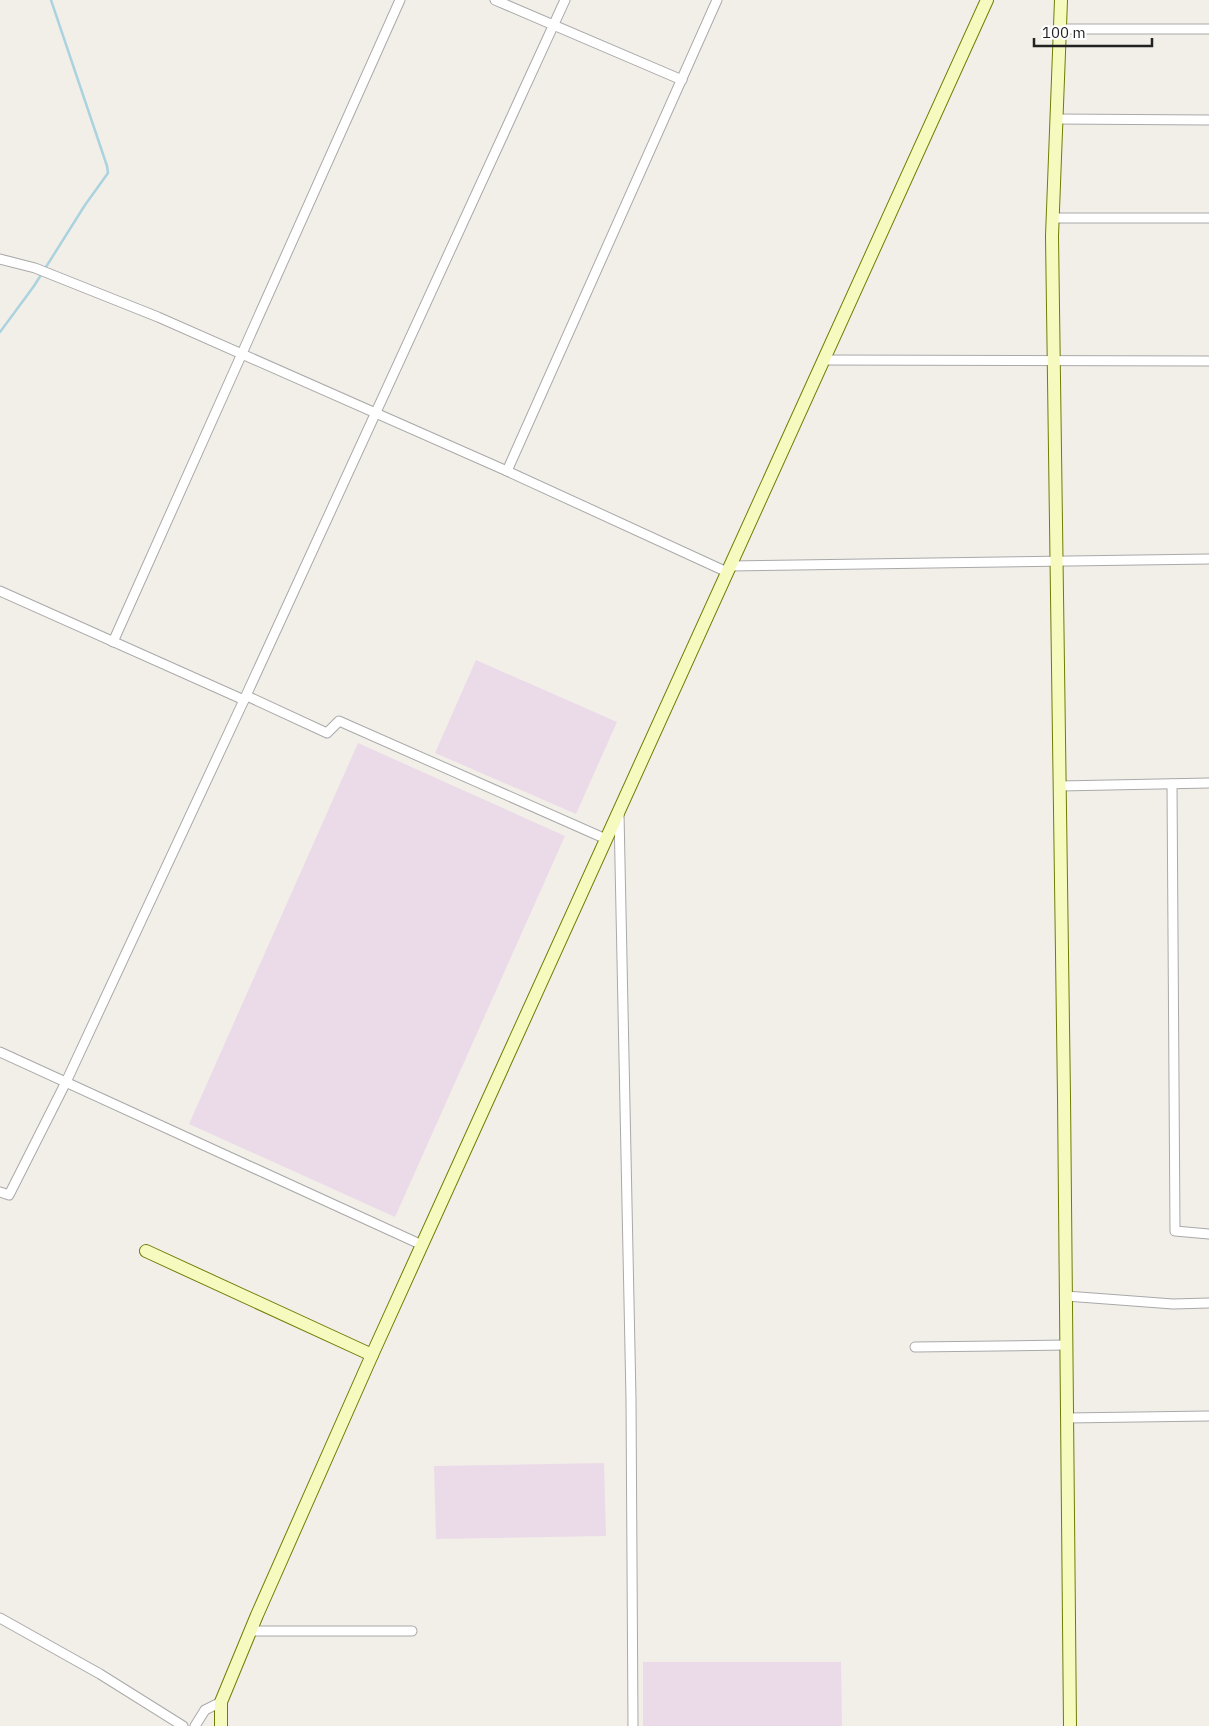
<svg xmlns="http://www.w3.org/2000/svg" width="1209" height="1726" font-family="'IBM Plex Sans',sans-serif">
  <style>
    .industrial { fill: #ebdbe8 }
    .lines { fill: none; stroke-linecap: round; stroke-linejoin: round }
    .stream { stroke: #aad3df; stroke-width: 2.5 }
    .street-casing { stroke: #a9a9a9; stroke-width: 11 }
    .secondary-casing { stroke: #707d05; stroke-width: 14 }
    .street { stroke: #fff; stroke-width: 9 }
    .secondary { stroke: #f7fabf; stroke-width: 12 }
  </style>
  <rect width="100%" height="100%" fill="#f2efe9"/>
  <g class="industrial">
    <path d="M476,660L617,722L576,814L435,753Z"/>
    <path d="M358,743L565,836L395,1217L189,1124Z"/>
    <path d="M604,1463L606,1536L436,1539L434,1466Z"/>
    <path d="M643,1662H841L842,1726H643Z"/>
  </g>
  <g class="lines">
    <path class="stream" d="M0,332L34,286L85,205L108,173L107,166L51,0"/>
    <g class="street-casing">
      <g id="street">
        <path d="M495,0L682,80"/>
        <path d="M1060,29H1209"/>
        <path d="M1056,119L1209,120"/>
        <path d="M1053,218H1209"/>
        <path d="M0,259L35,268L158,317L507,471L727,572"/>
        <path d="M824,360L1209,361"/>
        <path d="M507,471L717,0"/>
        <path d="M730,566L1209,559"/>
        <path d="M0,591L244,700"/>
        <path d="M113,642L400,0"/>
        <path d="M247,696L327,733L339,721L606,839"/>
        <path d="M1172,784L1175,1231L1209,1234"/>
        <path d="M1060,786L1209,783"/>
        <path d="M619,813L631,1399L633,1726"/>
        <path d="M0,1052L422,1245"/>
        <path d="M0,1192L9,1195L66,1082L244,700L565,0"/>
        <path d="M1066,1296L1173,1304L1209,1303"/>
        <path d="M915,1347L1066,1345"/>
        <path d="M1067,1418L1209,1416"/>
        <path d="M0,1618L100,1674L183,1726"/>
        <path d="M250,1631H412"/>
        <path d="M195,1726L205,1710L221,1702"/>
      </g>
    </g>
    <g class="secondary-casing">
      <g id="secondary">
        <path d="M1061,0L1052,236L1064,1097L1070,1726"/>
        <path d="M146,1251L372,1355"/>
        <path d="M221,1726V1702L257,1615L372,1355L987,0"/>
      </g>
    </g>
    <use href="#street" class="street"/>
    <use href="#secondary" class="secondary"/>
  </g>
  <path d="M1034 38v8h118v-8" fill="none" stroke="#222222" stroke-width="2.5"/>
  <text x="1042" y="38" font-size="15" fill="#222222" stroke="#ffffff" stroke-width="4" paint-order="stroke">100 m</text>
</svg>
